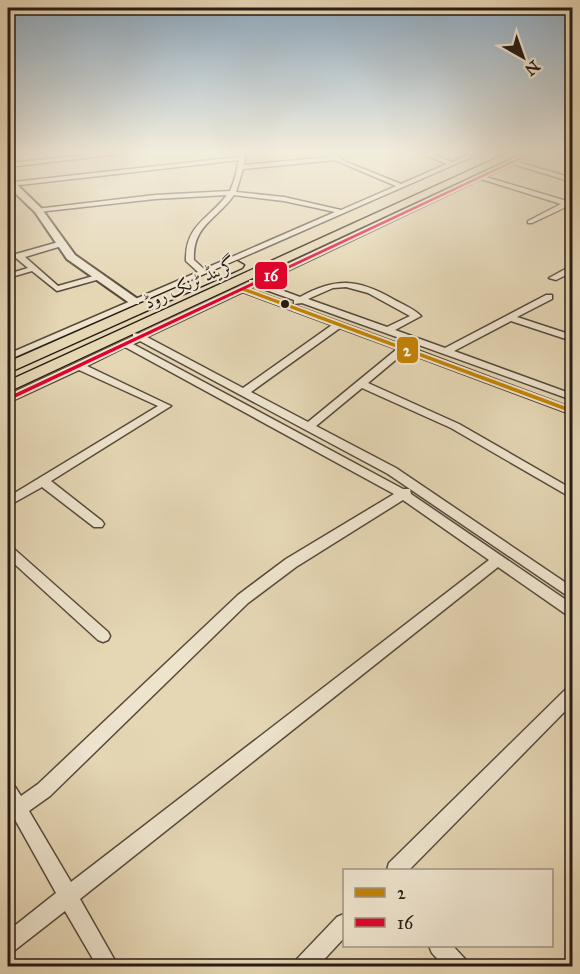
<svg xmlns="http://www.w3.org/2000/svg" width="580" height="974" font-family="'IM FELL Great Primer',Amiri,serif">
  <style>
    .lines { fill: none; stroke-linecap: round; stroke-linejoin: round }
    .minor-casing { stroke: #574a3d; stroke-width: 3 }
    .tertiary-casing { stroke: #574a3d; stroke-width: 4 }
    .trunk-casing { stroke: #281b15; stroke-width: 3 }
    .minor { fill: #eee4ce; fill-rule: evenodd }
    .tertiary { fill: #eee4ce; fill-rule: evenodd }
    .trunk { fill: #e5d6b4; fill-rule: evenodd }
    .bus-1-casing { stroke: #eee4ce; stroke-width: 4 }
    .bus-2-casing { stroke: #eee4ce; stroke-width: 4 }
    .bus-1 { fill: #c38305; fill-rule: evenodd }
    .bus-2 { fill: #e4002b; fill-rule: evenodd }
    .bus-dot { fill: #281b15; stroke: #eee4ce; stroke-width: 2 }
    .labels { text-anchor: middle; dominant-baseline: central; stroke-width: 4.5; stroke-linejoin: round; paint-order: stroke }
    .far-street-label { font-size: 18px; fill: #281b15; stroke: #eee4ce }
    .line-badge { stroke: #eee4ce; stroke-width: 2 }
    .badge-label { font-size: 16px; text-anchor: middle; font-weight: bold; fill: #fff }
  </style>
  <rect width="100%" height="100%" fill="#e5d6b4"/>
  <filter id="stains"><feTurbulence type="fractalNoise" baseFrequency=".00333" numOctaves="4"/><feColorMatrix values="0 0 0 0 .2 0 0 0 0 .09 0 0 0 0 .02 0 0 0 .5 -.17"/></filter>
  <radialGradient id="worn" r=".72"><stop offset=".6" stop-color="#630" stop-opacity="0"/><stop offset="1" stop-color="#630" stop-opacity=".3"/></radialGradient>
  <g class="lines">
    <g class="minor-casing">
      <g id="minor">
        <path d="M118,152H137L8,167V163Z"/>
        <path d="M241,152L246,153L244,165L331,157L326,153L331,152L346,162L401,184L447,164L419,152H427L452,162L475,152H483L8,360V354L198,272L186,261C185,225 208,220 227,195L155,199L38,212L36,211V209L155,195L230,191L235,178L239,160L11,186L8,184V179L13,182L239,157ZM335,160L396,186L341,210L284,197L236,192L243,169ZM234,195L284,201L335,212L204,269L194,260C192,226 216,220 234,195Z"/>
        <path d="M529,152H537L518,162L572,178V182L513,164L486,177L570,202L572,207L568,206L532,223H528V221L561,204L481,179L262,283L300,297C336,277 358,279 393,299C402,304 414,309 421,316L395,330L445,348L546,295H552V299L517,317L572,335V341L511,321L454,351L572,394V400L302,303L294,304V300L255,286L250,289L402,345H408L409,347L572,408V414L568,413L405,352L368,383L459,424L572,489V498L451,428L362,388L316,426L396,468L572,587V599L410,489L411,494L572,604V617L567,615L498,567L80,899L118,966H97L65,911L15,950L8,953V931L56,893L8,807V783L14,785L21,796L38,784L238,595L286,559L394,494L125,347L87,366L171,406L51,481L102,521L104,524L102,527H94L42,487L8,506V497L158,406L79,370L12,401L8,402V395L133,337V333L140,334L249,283V280H254ZM346,287L368,293L410,316L387,327L308,299L333,288ZM243,292L332,325L243,388L147,337ZM340,328L397,349L308,422L251,392ZM140,341L388,474L410,489H403L133,344ZM403,500L489,560L71,882L29,811L50,796L248,603L296,567Z"/>
        <path d="M62,241L66,243L65,245L25,257L58,286L97,275L101,277L100,279L57,291L32,271L8,278V274L28,268L16,258V254Z"/>
        <path d="M569,267H572V272L556,280L549,278Z"/>
        <path d="M8,546L13,548L108,632L110,636L108,640L103,642L98,640L8,558Z"/>
        <path d="M572,687V704L409,870H387L389,863L566,689Z"/>
        <path d="M344,914V938L318,966H294L297,959L337,917Z"/>
        <path d="M429,946H453L465,959L468,966H444L432,953Z"/>
      </g>
    </g>
    <g class="tertiary-casing">
      <path id="tertiary" d="M8,181L14,182L41,208L75,255L139,300V304H131L67,259L35,212L8,186Z"/>
    </g>
    <g class="trunk-casing">
      <g id="trunk">
        <path d="M510,152H523L8,392V381Z"/>
        <path d="M237,261L244,265L242,268L8,373V362Z"/>
      </g>
    </g>
    <use href="#minor" class="minor"/>
    <use href="#tertiary" class="tertiary"/>
    <use href="#trunk" class="trunk"/>
    <g class="bus-1-casing">
      <path id="bus-1" d="M241,288H245L572,409V413L241,290Z"/>
    </g>
    <g class="bus-2-casing">
      <path id="bus-2" d="M531,152H536L8,401V397Z"/>
    </g>
    <use href="#bus-1" class="bus-1"/>
    <use href="#bus-2" class="bus-2"/>
  </g>
  <linearGradient id="sky" x2="0" y2="1"><stop stop-color="#8da8be"/><stop offset="0.53" stop-color="#f3eddd"/><stop offset="1" stop-color="#f3eddd" stop-opacity="0"/></linearGradient>
  <rect width="580" height="288" fill="url(#sky)"/>
  <circle class="bus-dot" cx="285" cy="304" r="5"/>
  <g class="labels">
    <g class="far-street-label">
      <text transform="translate(190 283) rotate(-25)">گرینڈ ٹرنک روڈ</text>
    </g>
  </g>
  <g class="line-badge">
    <rect x="254" y="261" width="34" height="29" rx="6" fill="#e4002b"/>
    <rect x="396" y="336" width="23" height="28" rx="6" fill="#c38305"/>
  </g>
  <g class="badge-label">
    <text x="271" y="281">16</text>
    <text x="407" y="356">2</text>
  </g>
  <rect width="580" height="974" fill="none" stroke="#e5d6b4" stroke-width="30"/>
  <rect x="9" y="9" width="562" height="956" fill="none" stroke="#281b15" stroke-width="3"/>
  <rect x="15" y="15" width="550" height="944" fill="none" stroke="#281b15" stroke-width="1.5"/>
  <rect x="343" y="869" width="210" height="78" fill="#eee4ce" stroke="#9f9484" stroke-width="1.5"/>
  <rect x="355" y="888" width="30" height="9" fill="#c38305" stroke="#9f9484" stroke-width="1.5"/>
  <text x="397" y="899" font-size="18" fill="#281b15">2</text>
  <rect x="355" y="918" width="30" height="9" fill="#e4002b" stroke="#9f9484" stroke-width="1.5"/>
  <text x="397" y="929" font-size="18" fill="#281b15">16</text>
  <g transform="translate(523 57) rotate(140)" stroke="#eee4ce" stroke-width="4.5" paint-order="stroke">
  <path d="M0-4.5L10 22L0 15L-10 22Z" fill="#281b15"/>
  <text y="-9" font-size="16" font-weight="bold" text-anchor="middle" fill="#281b15">N</text>
  </g>
  <rect width="100%" height="100%" filter="url(#stains)"/>
  <rect width="100%" height="100%" fill="url(#worn)"/>
</svg>
